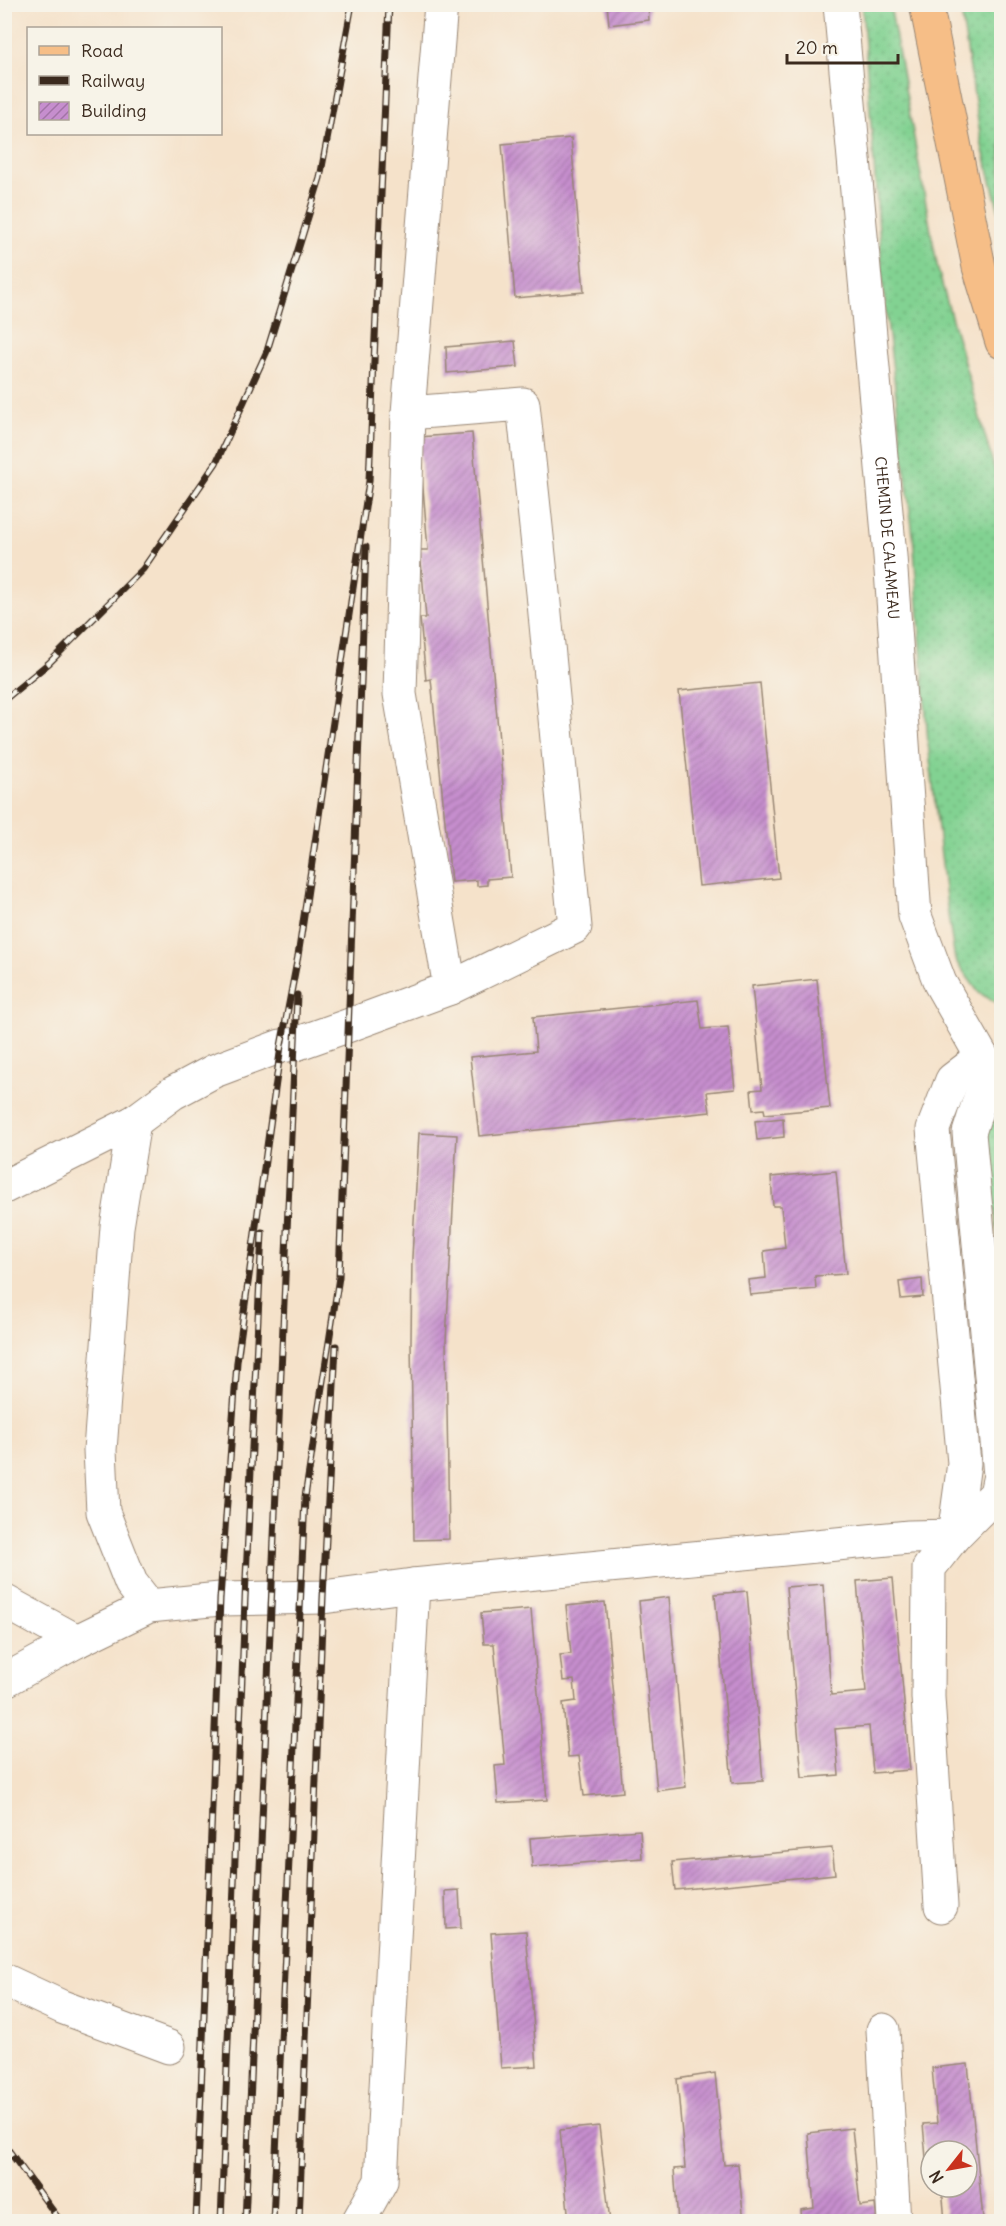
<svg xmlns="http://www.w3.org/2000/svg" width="1006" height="2226" font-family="Delius,sans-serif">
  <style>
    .grass { fill: url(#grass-dots); stroke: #5e7e58; stroke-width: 1.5 }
    .building { fill: url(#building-hatch) }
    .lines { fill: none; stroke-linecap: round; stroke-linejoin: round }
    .minor-casing { stroke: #988674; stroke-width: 35 }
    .major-casing { stroke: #988674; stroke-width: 35 }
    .minor { stroke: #fff; stroke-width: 33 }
    .major { stroke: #f6be87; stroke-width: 33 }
    .rail-casing { stroke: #3b2a1e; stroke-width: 7 }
    .rail { stroke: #f7f3e8; stroke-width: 4.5; stroke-dasharray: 14; stroke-linecap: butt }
    .labels { text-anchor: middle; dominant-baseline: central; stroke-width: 6; stroke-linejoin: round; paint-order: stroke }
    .street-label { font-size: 15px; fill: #3b2a1e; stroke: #f7f3e8 }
  </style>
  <defs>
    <pattern id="grass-dots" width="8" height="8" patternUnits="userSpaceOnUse" patternTransform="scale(1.5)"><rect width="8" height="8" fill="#82d292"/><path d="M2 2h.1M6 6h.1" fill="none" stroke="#71b47d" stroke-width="1.8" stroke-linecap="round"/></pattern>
    <pattern id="building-hatch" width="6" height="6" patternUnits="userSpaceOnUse" patternTransform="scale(1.5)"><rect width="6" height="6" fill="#c68ece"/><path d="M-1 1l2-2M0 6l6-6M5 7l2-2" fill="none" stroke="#a274a7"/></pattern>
  </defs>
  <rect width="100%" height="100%" fill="#f7f3e8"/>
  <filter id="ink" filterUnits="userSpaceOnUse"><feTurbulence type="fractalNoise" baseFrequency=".0167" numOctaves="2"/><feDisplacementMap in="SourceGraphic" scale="12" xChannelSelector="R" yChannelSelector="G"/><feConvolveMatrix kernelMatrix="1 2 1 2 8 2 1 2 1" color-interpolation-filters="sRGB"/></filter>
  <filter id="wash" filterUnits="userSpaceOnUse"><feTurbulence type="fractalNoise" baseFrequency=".008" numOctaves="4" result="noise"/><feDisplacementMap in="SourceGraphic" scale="24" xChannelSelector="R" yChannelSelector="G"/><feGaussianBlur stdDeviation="1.35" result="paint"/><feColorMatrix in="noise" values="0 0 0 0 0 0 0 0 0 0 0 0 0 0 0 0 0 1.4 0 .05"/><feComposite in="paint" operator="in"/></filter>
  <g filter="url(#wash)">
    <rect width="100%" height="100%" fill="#f5e2ca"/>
    <g class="grass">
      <path d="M862,5H890L938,270L1001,492V1005L979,993L955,960L948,915L928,743L913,535L884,296Z"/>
      <path d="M960,5H1001V219L982,146Z"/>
      <path d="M1001,1103V1273L986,1125L995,1110Z"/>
    </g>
    <g id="blocks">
      <g class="building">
        <path d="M607,4H648L649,20L609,25Z"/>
        <path d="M571,138L584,292L515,298L502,144Z"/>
        <path d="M515,341L518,367L447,373L446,347Z"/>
        <path d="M472,433L511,877L487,879V885L477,886V880L451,882L431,679L426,680L420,618H426L420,550H428L419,437Z"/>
        <path d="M760,683L779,878L699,886L679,691Z"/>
        <path d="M817,979L830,1108L765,1114L764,1109L753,1110L751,1090L762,1089L752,986Z"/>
        <path d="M698,1000L702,1029L728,1027L735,1089L707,1092L710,1112L479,1136L470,1057L536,1051L533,1017Z"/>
        <path d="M783,1118L784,1137L757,1140L755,1121Z"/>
        <path d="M419,1133L457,1135L446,1341L449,1539L414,1540L411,1341L412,1257Z"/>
        <path d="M836,1171L846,1274L815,1276L816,1289L750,1295L748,1280L766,1278L764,1251L785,1248L781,1206H773L771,1177Z"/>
        <path d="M922,1279L923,1297L901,1299L899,1282Z"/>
        <path d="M893,1578L910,1770L873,1773L869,1726L835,1729L839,1775L802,1778L786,1587L823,1584L831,1695L866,1692L857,1581Z"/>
        <path d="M747,1591L763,1781L732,1783L715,1594Z"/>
        <path d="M669,1597L686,1787L657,1791L639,1601Z"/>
        <path d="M605,1602L623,1792L584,1796L579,1756L568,1757L563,1703L576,1701L574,1680L563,1681L560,1655L571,1654L566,1606Z"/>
        <path d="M531,1609L547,1800L498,1803L495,1766L505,1765L494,1644H484L481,1613Z"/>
        <path d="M640,1830L642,1858L532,1867L530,1838Z"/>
        <path d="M832,1848L835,1874L675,1890L672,1862Z"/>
        <path d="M459,1890L461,1928L446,1929L445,1891Z"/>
        <path d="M526,1931L537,2066L501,2068L491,1933Z"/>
        <path d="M968,2064L983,2219L945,2222L942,2187H967V2151H931V2168L927,2169L923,2124L937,2123L932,2068Z"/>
        <path d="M715,2073L724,2165L738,2164L744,2222H678L674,2169L685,2168L677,2079Z"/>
        <path d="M599,2126L610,2222H569L560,2130Z"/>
        <path d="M852,2128L860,2206L875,2204L877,2222H802L801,2210L814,2208L808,2133Z"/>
      </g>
    </g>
  </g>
  <g filter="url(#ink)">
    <use href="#blocks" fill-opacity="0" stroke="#988674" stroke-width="1.5"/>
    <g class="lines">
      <g class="minor-casing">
        <g id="minor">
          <path id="s1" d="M840,4L890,556L915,916L940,983L982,1057"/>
          <path d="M408,413L523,404L543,593L575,927L450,988"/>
          <path d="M134,1122L117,1227L100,1450L103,1512L131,1583L149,1606"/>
          <path d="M4,1187L134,1122L173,1093L214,1071L281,1046L296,1044L347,1026L450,988L400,694L408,413L441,4"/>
          <path d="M954,1536L964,1463L933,1129L952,1080L982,1057"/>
          <path d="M4,1601L77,1641"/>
          <path d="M4,1681L77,1641L149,1606L220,1599L323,1597L413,1585L909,1537L954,1536"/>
          <path d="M941,1906L928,1697L929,1568L954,1536L996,1494L1000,1475L969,1133L981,1095L1002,1077"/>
          <path d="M4,1980L62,2007L169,2047"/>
          <path d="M883,2030L894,2222"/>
          <path d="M358,2222L381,2181L413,1585"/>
        </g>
      </g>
      <g class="major-casing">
        <path id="major" d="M926,4L979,267L1002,342"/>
      </g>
      <use href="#minor" class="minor"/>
      <use href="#major" class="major"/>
      <g class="rail-casing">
        <g id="rail">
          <path d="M4,700L49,663L143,569L216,463L267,351L320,178L352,4"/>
          <path d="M4,2144L61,2222"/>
          <path d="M196,2222L220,1599L237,1362L281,1046L298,956L369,481L389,4"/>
          <path d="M221,2222L245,1599L262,1232"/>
          <path d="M245,2222L297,995"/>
          <path d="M273,2222L305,1497L339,1277L366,547"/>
          <path d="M299,2222L323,1597L336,1346"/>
        </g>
      </g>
      <use href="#rail" class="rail"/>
    </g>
  </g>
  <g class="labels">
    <g class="street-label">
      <text stroke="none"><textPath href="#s1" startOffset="536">CHEMIN DE CALAMEAU</textPath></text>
    </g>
  </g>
  <rect width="1006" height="2226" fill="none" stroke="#f7f3e8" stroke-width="24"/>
  <rect x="27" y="27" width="195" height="108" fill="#f7f3e8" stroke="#aca397" stroke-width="1.5"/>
  <rect x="39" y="46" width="30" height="9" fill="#f6be87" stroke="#aca397" stroke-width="1.5"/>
  <text x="81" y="57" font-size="18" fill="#3b2a1e">Road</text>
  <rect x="39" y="76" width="30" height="9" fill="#3b2a1e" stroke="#aca397" stroke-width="1.5"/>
  <text x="81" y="87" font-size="18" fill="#3b2a1e">Railway</text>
  <rect x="39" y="102" width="30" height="18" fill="url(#building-hatch)" stroke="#aca397" stroke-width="1.5"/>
  <text x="81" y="117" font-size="18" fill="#3b2a1e">Building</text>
  <g transform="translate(949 2169) rotate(239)"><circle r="28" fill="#f7f3e8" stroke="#aca397" stroke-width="1.5"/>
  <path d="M0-4.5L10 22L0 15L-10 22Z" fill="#c8321e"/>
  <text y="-9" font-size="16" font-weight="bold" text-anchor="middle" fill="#3b2a1e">N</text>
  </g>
  <path d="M787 54v9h111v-9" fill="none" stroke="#3b2a1e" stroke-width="3"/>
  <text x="796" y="54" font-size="18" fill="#3b2a1e" stroke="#f7f3e8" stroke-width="4.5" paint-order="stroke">20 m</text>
</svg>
